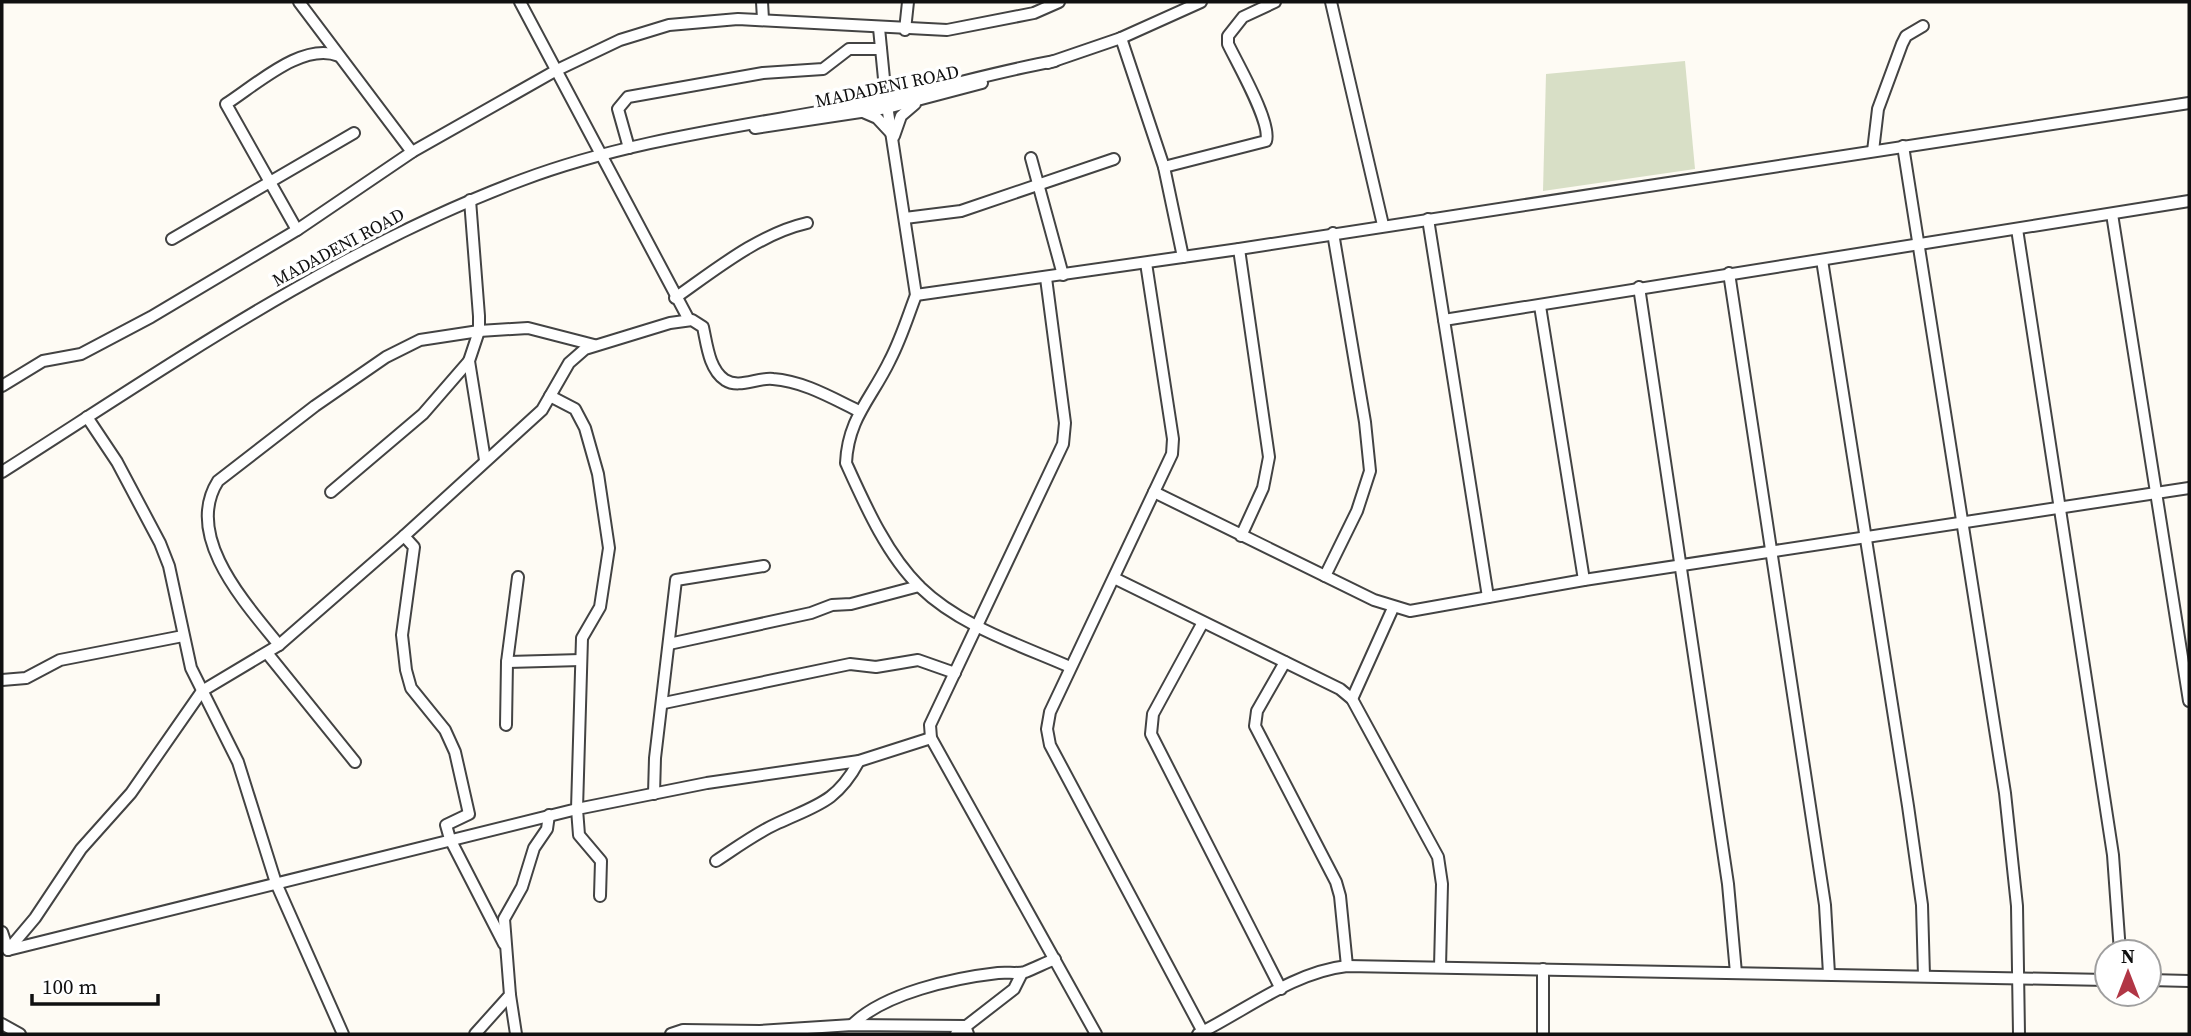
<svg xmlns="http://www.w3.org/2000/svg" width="2191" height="1036" font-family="'Source Serif 4',serif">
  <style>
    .cemetery { fill: #d8dfc6 }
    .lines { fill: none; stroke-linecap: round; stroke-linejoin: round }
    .minor-casing { stroke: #434343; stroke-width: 14 }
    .minor { stroke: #fff; stroke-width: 10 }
    .labels { text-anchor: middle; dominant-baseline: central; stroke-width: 7; stroke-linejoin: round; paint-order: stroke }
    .street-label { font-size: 18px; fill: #101010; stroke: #fff }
  </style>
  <rect width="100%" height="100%" fill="#fefbf4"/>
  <path class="cemetery" d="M1685,61L1695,169L1543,191L1546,74Z"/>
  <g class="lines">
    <g class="minor-casing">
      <g id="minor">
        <path d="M299,2L412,152"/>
        <path d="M520,2L689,320"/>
        <path d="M762,2L763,19"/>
        <path d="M1331,2L1383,225"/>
        <path d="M879,28L886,99L916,295L1239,249L2189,103"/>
        <path d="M905,30L908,2"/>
        <path d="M1121,38L1164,167L1183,257"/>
        <path d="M1048,63L1121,38L1201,2"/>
        <path d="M863,112L877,118L891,133"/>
        <path d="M755,128L887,108L982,83"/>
        <path d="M894,136L901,116L915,104"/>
        <path d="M1903,146L2005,793L2017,906L2019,1034"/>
        <path d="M629,148L618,109L628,97L763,73L823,69L849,49H881"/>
        <path d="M1873,151L1878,109L1902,44L1906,36L1923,26"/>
        <path d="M1031,158L1063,275"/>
        <path d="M1164,167L1266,141C1272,123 1237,63 1228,44V36L1243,17L1275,2"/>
        <path d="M470,200L479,316V331L469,361L485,460"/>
        <path d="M2112,214L2189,701"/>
        <path d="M905,218L961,211L1114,159"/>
        <path d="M1428,219L1488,597"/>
        <path d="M2017,229L2113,855L2120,952"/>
        <path d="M297,230L226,104C256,85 303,41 339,56"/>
        <path d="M172,239L354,133"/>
        <path d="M1239,249L1269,457L1263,488L1241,536"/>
        <path d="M1822,260L1908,806L1922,905L1924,976"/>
        <path d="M1146,263L1173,439L1172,454L1050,712L1047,729L1050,745L1203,1032"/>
        <path d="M1729,273L1825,905L1829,974"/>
        <path d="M1046,278L1065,423L1063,444L930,725L931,738L1096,1034"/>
        <path d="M1639,287L1728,884L1736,973"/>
        <path d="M916,295C908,316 901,339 890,360C872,398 848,418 846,463C865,505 887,555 920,587C960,626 1020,645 1070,667"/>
        <path d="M675,298C715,270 759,234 807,223"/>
        <path d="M1540,306L1584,580"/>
        <path d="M1444,320L2189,201"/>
        <path d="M2,386L43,361L81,354L151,317L297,230L412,152L555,71L620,40L669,25L738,19L947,30L1034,13L1059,2"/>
        <path d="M87,417L117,462L160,543L169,566L191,668L238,762L276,883L343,1034"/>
        <path d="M2,472C170,365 335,250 522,180C639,136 765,124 887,99C943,88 998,71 1055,61"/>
        <path d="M331,492L423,414L469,361"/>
        <path d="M1154,492L1374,600L1410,611L1584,580L2189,488"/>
        <path d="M404,536L414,547L402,635L406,670L411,688L445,730L455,752L469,814L446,825L450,839L504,944"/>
        <path d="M1325,576L1357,511L1370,471L1365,422L1333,233"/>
        <path d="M1114,578L1340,689L1352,699L1438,857L1442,884L1440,967"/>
        <path d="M1202,624L1153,714L1151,734L1281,989"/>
        <path d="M669,644L811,613L832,605L851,604L919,586"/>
        <path d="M279,645C246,604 183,536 218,481L315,406L386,357L420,340L479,331L528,328L594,345"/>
        <path d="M267,653L355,762"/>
        <path d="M507,662L581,660"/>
        <path d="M1285,662L1257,711L1255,726L1336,882L1340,896L1347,966"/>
        <path d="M2,680L26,678L60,660L183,636"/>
        <path d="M1352,699L1393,608"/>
        <path d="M664,703L850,664L876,667L918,660L955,673"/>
        <path d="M506,725L507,662L518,577"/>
        <path d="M654,794L655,758L676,580L764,566"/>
        <path d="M716,861C736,848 756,833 778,823C817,805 837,802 859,761"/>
        <path d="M600,896L601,861L579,835L577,809L707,783L859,761L931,738"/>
        <path d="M2,932L8,950L35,918L81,849L131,793L202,691L279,645L404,536L542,410L569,363L585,349L670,323L692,320L703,327C707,345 709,369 725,380C739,389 758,377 773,379C803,381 832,398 859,411"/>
        <path d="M8,950L577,809L582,638L600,607L609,548L598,474L585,428L575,409L550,396"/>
        <path d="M1543,969V1034"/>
        <path d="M2149,980L2189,981"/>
        <path d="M510,995L516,1034"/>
        <path d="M2,1024L20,1034"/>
        <path d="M852,1025C884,993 954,978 998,973C1007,972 1017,974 1025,972C1035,968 1045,963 1055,959"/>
        <path d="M475,1034L510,995L504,919L522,887L534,848L547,829L549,815"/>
        <path d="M671,1034L683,1030L760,1031L852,1025L965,1026L968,1034"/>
        <path d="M956,1034L1014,989L1022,973"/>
        <path d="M1198,1034C1245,1011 1293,972 1347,966L2107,980"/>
      </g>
    </g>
    <use href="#minor" class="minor"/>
  </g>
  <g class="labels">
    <g class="street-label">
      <text transform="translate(887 86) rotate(-12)">MADADENI ROAD</text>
      <text transform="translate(338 247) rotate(-28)">MADADENI ROAD</text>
    </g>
  </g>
  <rect width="2191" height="1036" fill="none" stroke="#101010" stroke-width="7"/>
  <g transform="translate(2128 973)"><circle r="33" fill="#ffffff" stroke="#9f9f9f" stroke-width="2"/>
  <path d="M0-5L12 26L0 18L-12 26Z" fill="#b13645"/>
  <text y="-10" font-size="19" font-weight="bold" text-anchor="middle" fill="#101010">N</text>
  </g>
  <path d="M32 994v10h126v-10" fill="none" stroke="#101010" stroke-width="3.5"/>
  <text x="42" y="994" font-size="21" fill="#101010" stroke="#ffffff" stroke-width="5" paint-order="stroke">100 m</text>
</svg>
